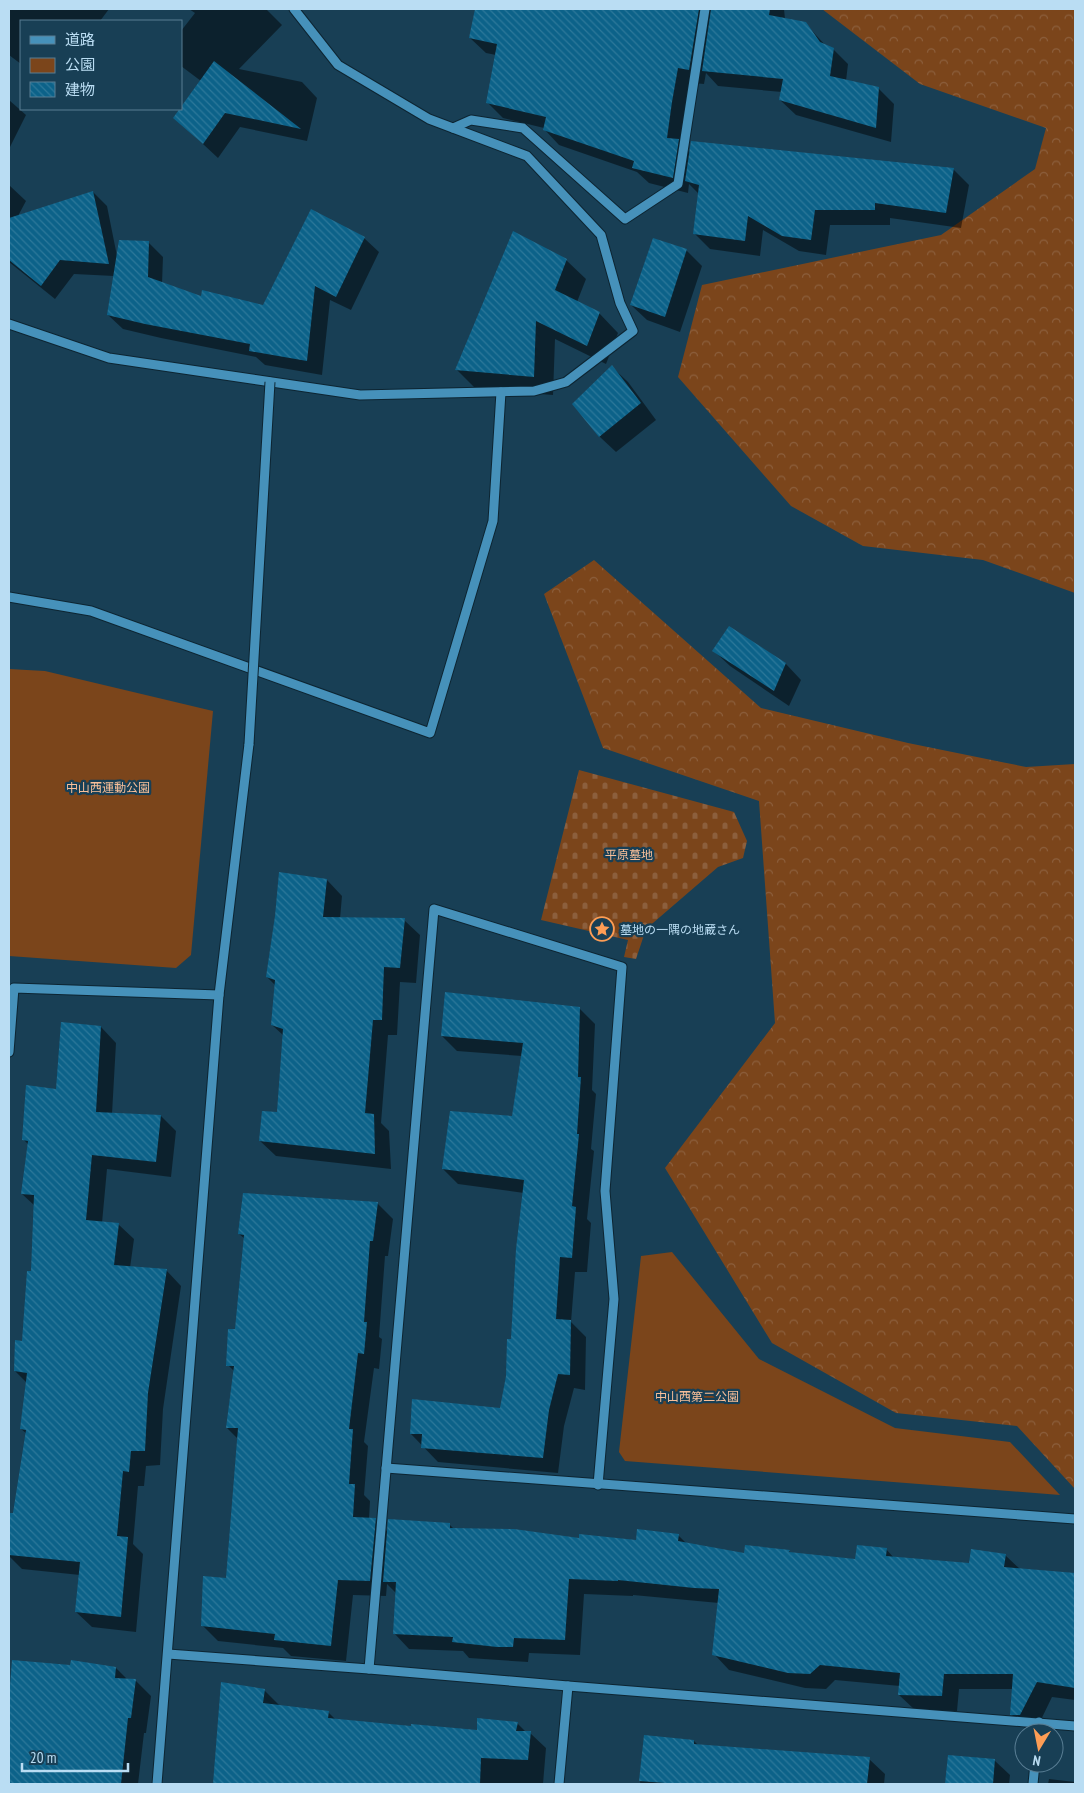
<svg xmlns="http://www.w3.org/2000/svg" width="1084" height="1793" font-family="'PT Sans Narrow','Noto Sans JP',sans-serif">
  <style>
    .green { fill: #7b451b }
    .forest { fill: url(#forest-crowns) }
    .cemetery { fill: url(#cemetery-stones) }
    .shadow { fill: #0007 }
    .building { fill: url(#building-back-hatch) }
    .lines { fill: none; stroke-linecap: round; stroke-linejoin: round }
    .minor-casing { stroke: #0d2532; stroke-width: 11 }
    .minor { stroke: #4691ba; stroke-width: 9 }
    .minor-bridge-casing { stroke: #0d2532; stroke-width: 11; stroke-linecap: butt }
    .minor-bridge { stroke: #4691ba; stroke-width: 9 }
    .labels { text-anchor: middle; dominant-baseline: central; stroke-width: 4.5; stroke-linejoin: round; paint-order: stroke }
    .park-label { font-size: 12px; fill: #f8bf99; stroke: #183f55 }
    .poi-label { font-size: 12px; fill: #baddf3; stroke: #183f55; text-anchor: start }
  </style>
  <defs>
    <pattern id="forest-crowns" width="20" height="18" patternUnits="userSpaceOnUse" patternTransform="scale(1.25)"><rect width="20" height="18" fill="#7b451b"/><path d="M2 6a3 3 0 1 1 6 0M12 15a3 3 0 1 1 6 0" fill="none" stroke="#8c5f3d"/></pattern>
    <pattern id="cemetery-stones" width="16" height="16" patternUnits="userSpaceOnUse" patternTransform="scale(1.25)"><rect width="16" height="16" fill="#7b451b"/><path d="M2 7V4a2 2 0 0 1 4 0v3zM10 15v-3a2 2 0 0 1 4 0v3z" fill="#8c5f3d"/></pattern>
    <pattern id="building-back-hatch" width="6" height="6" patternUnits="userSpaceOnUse" patternTransform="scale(1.25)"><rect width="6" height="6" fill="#0c6289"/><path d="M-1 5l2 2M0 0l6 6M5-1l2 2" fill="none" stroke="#2d789a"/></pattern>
  </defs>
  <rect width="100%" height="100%" fill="#183f55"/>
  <g class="green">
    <path d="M9,669L45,671L213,711L191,955L176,968L9,956Z"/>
    <path d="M672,1252L759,1359L895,1428L1010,1442L1060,1495L625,1461L619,1452L641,1256Z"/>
  </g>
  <g class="forest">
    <path d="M822,9H1075V593L983,560L863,546L791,506L678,377L702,285L941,235L1035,169L1046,128L920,84Z"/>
    <path d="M594,560L761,708L908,743L1026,767L1075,764V1489L1017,1426L896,1413L772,1343L665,1168L775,1023L759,801L603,748L544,594Z"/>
  </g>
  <path class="cemetery" d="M579,770L734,812L747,841L743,858L718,867L646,929L636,959L624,957L628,940L541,920Z"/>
  <g class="shadow">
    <path d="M9,9H109L100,21H21V64L9,55Z"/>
    <path d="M189,9H266L282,25L239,69L302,82L317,98L307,141L240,127L218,158L175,118L201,81L181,66V31L195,13Z"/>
    <path d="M476,9H784L785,19L805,23L826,46L833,49L848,64L846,81L879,89L894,104L891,142L796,115L780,100L782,92L718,86L706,73L704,84L693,83L683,145L690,153L953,169L969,185L961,228L890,218V225H830L826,255L799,251L763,230L760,256L710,249L694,233L699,194L689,184L688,193L649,183L637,172L559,145L544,129V128L503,118L488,103L496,55L486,53L470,38Z"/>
    <path d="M9,100L26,115L9,149Z"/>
    <path d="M9,185L26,201L18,216L93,192L107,206L117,256L148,242L163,257L162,284L202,298L263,307L364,238L379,252L351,310L330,300L322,375L265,365L256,357L161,338L123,329L108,315L114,276L74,274L55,299L9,262Z"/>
    <path d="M686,250L702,266L680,332L647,320L631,305Z"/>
    <path d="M566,260L586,279L577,302L599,313L618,333L606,364L555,339L553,395L476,389L457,370Z"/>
    <path d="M612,367L628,382L656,420L616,452L600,437L574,404Z"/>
    <path d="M729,628L786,664L801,680L789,706L730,666L714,651Z"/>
    <path d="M327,880L342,896L340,919L404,920L420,935L416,983L400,982L397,1035H388L381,1123L389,1131L391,1169L276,1156L260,1141L278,1114L284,1036L272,1025L276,986L267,977Z"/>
    <path d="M579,1008L595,1024L592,1090L596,1094L591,1149L594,1151L587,1219L591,1223L587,1272H575L571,1322L586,1337L585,1390L574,1388L564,1426L558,1473L438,1462L411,1434L501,1410L512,1340L524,1193L458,1184L443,1169L513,1117L522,1056L457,1051L442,1036Z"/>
    <path d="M101,1027L116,1043L112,1114L161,1116L176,1131L171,1177L107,1169L102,1223L118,1224L134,1239L130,1268L166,1270L181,1286L163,1409L160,1465L146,1466L144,1486H138L133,1544L143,1554L136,1632L92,1627L76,1612L80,1575L22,1569L9,1556V1514L14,1515L27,1434L21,1429L27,1383L15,1371L23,1342L32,1273L35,1206L22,1194L29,1145L23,1139Z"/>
    <path d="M377,1203L393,1219L388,1256H385L379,1337L382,1339L379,1369L374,1368L364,1442L368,1446L364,1495L370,1501L369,1519H375L388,1532L449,1524L454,1529L580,1540L637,1541L679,1536L687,1544L745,1554L789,1551L792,1554L856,1560L886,1549L894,1558L970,1565L1005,1555L1020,1569L1075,1574V1700L1052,1697L1036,1730H1027L1011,1714L1013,1689H959L957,1711L915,1710L899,1695L900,1686L835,1680L826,1689L805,1688L729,1670L714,1654L719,1603L633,1595V1596L584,1594L580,1655L529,1653L528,1662L469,1658L463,1651L409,1649L394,1633L397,1594L387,1584L386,1596L353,1595L346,1661L291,1656L283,1648L218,1641L202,1625L228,1580L238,1439L227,1428L235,1372L228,1365L237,1331L245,1239L239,1234Z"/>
    <path d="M13,1661L72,1666L116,1668L128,1680L136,1681L151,1696L146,1733H144L138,1784H9V1714Z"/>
    <path d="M222,1684L264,1690L280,1706L328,1712L336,1720L412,1727L478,1731L517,1723L526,1732L530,1733L546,1748L543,1784H214Z"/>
    <path d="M645,1736L694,1741L699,1746L869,1759L885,1774L884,1784H640Z"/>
    <path d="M949,1756L994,1760L1010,1775L1009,1784H947Z"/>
    <path d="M1049,1779L1075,1782V1784H1048Z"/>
  </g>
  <g class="building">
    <path d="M475,9H699L689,70L678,68L672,102L667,138L679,139L673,178L632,168L634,161L543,130L546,117L486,103L497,44L469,38Z"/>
    <path d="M711,9H770L769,15L806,22L820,42L834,48L830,76L879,87L876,128L779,100L783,79L702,71Z"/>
    <path d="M214,61L301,129L225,113L203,144L173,118Z"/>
    <path d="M691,141L954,168L946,213L875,203V210H815L811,240L782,236L748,216L745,241L693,234L699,185L685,181Z"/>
    <path d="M93,191L109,264L60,260L41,286L9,260V218Z"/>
    <path d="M311,209L365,237L336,297L315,286L307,361L249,351L250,344L145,324L107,315L119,240L149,241L148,277L201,296L202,290L263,305Z"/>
    <path d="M513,231L567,259L555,290L600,312L587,346L536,321L534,377L455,370Z"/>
    <path d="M653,238L687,249L665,317L630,305Z"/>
    <path d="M612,365L641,403L599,437L572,404Z"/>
    <path d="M729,626L786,663L774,691L712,651Z"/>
    <path d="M279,872L327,879L323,917L405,918L400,968L384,967L382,1020H373L365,1113L374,1114L375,1154L259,1141L262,1111L277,1112L283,1029L271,1025L275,980L266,977L275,916Z"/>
    <path d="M445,992L580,1007L578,1077H581L577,1134H579L572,1206L576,1207L572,1258L560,1257L556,1319L571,1320L570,1375L558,1374L549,1410L543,1458L421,1448L422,1434H410L412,1399L500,1408L506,1376L507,1339H511L516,1249L524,1180L442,1169L450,1111L512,1116L523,1043L441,1036Z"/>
    <path d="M61,1022L101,1026L96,1112L161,1115L156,1162L92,1155L86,1220L119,1223L114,1265L167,1269L148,1393L145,1451H131L129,1472L123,1471L117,1536L128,1537L121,1617L75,1612L80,1562L9,1555V1513H13L26,1430L20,1429L27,1373L14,1371L15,1340L22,1341L27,1271H31L34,1195L21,1194L28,1141L22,1140L26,1085L56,1089Z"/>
    <path d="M243,1193L378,1202L373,1241H370L364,1322H367L364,1354L358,1353L349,1429H353L349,1484H355L353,1517L376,1518L370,1581L338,1580L331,1646L274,1640L275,1634L201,1626L203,1576L226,1578L238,1428H226L234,1366H226L228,1329H235L244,1235L238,1234Z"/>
    <path d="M388,1519L450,1523V1528L514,1529L579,1538V1534L636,1540L637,1529L679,1534L678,1541L744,1553L745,1545L790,1550L789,1552L855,1559L857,1545L887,1548L886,1556L969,1563L971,1549L1006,1554L1004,1567L1075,1573V1688L1037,1682L1020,1715H1010L1013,1674H944L942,1696L898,1695L900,1673L820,1665L810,1674L788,1673L712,1655L719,1589L694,1588L618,1580V1581L569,1579L565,1640L514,1638L513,1647H497L452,1642L453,1637L393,1634L396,1582H383Z"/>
    <path d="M12,1660L70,1665L71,1660L116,1667L115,1678L136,1679L131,1718H128L121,1784H9V1698Z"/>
    <path d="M221,1682L265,1689L263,1703L329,1711L328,1718L411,1726V1724L477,1730V1718L518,1722L516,1731H531L528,1760L481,1758L480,1784H213Z"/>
    <path d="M644,1735L694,1740V1744L870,1757L867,1784H678L639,1781Z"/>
    <path d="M948,1755L995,1759L993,1784H945Z"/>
  </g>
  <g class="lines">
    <g class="minor-casing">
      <g id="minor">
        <path d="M453,128L471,120L523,128L625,219L678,184L705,9"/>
        <path d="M9,324L109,358L360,395L534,391L566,382L633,331L620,303L601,235L527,156L429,119L338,65L294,9"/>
        <path d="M9,597L91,611L430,733L493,521L501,392"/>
        <path d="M9,1052L14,988L219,995"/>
        <path d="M386,1468L1075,1519"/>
        <path d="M168,1654L369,1669L568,1686L1075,1726"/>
        <path d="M369,1669L434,909L622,967L605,1191L614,1299L598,1485"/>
        <path d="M1038,1733L1039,1722"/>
        <path d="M157,1784L219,995L249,744"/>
        <path d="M559,1784L568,1686"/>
        <path d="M1033,1784L1035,1763"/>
      </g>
    </g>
    <use href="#minor" class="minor"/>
    <g class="minor-bridge-casing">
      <path id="minor-bridge" d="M249,744L270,382"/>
    </g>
    <use href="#minor-bridge" class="minor-bridge"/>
  </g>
  <defs>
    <g id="sight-ring" transform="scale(1.25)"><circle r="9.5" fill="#183f55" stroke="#fd9d55" stroke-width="1.5"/><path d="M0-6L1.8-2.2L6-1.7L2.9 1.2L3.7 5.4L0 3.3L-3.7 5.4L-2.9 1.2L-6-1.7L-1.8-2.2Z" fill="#fd9d55"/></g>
  </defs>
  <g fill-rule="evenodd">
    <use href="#sight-ring" x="602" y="929"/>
  </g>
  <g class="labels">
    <g class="park-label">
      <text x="108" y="787">中山西運動公園</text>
      <text x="629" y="854">平原墓地</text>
      <text x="697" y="1396">中山西第二公園</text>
    </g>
    <g class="poi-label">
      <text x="620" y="929">墓地の一隅の地蔵さん</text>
    </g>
  </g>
  <rect width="1084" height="1793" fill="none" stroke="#baddf3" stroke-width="20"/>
  <rect x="20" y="20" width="162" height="90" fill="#183f55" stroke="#597e94"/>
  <rect x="30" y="36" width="25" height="8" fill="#4691ba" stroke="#597e94"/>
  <text x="65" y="45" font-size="15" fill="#baddf3">道路</text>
  <rect x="30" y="58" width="25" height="15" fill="#7b451b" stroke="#597e94"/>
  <text x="65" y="70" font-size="15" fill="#baddf3">公園</text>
  <rect x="30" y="82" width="25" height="15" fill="url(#building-back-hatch)" stroke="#597e94"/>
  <text x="65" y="95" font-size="15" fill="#baddf3">建物</text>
  <g transform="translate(1039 1748) rotate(190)"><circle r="24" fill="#183f55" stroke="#597e94"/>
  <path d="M0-4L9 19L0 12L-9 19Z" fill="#fd9d55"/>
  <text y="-8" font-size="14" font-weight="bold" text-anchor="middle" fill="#baddf3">N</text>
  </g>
  <path d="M22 1763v8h106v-8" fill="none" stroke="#baddf3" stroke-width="2.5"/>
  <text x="30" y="1763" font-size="15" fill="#baddf3" stroke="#183f55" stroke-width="4" paint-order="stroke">20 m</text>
</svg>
